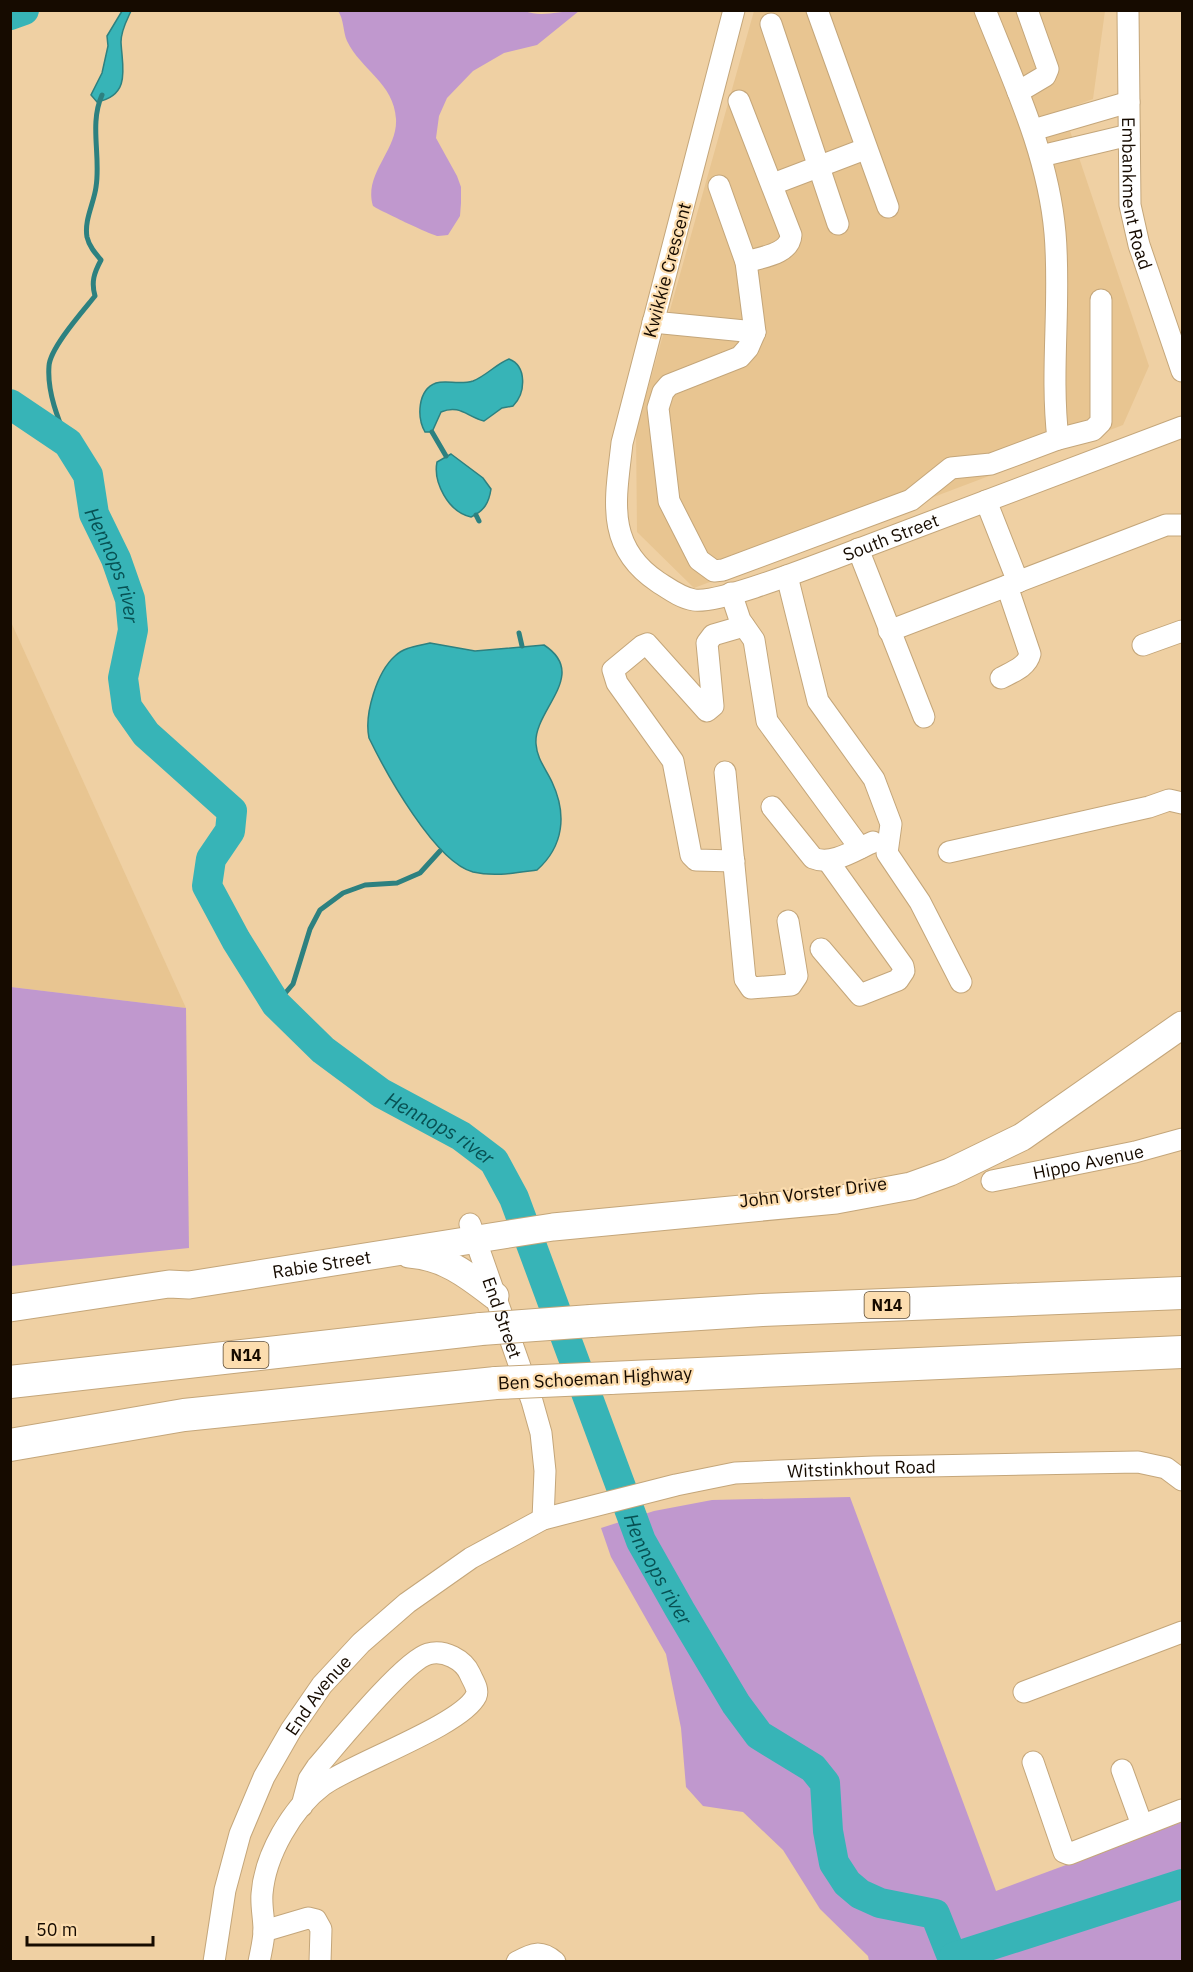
<svg xmlns="http://www.w3.org/2000/svg" width="1193" height="1972" font-family="'IBM Plex Sans',sans-serif">
  <style>
    .built { fill: #e8c591 }
    .green { fill: #c098ce }
    .water { fill: #37b4b7; stroke: #2d8180; stroke-width: 1.5 }
    .lines { fill: none; stroke-linecap: round; stroke-linejoin: round }
    .stream { stroke: #2d8180; stroke-width: 5 }
    .river { stroke: #37b4b7; stroke-width: 30 }
    .minor-casing { stroke: #c4a67a; stroke-width: 23 }
    .major-casing { stroke: #c4a67a; stroke-width: 29 }
    .highway-casing { stroke: #c4a67a; stroke-width: 34 }
    .minor { stroke: #fff; stroke-width: 21 }
    .major { stroke: #fff; stroke-width: 27 }
    .highway { stroke: #fff; stroke-width: 32 }
    .highway-bridge-casing { stroke: #c4a67a; stroke-width: 34; stroke-linecap: butt }
    .highway-bridge { stroke: #fff; stroke-width: 32 }
    .labels { text-anchor: middle; dominant-baseline: central; stroke-width: 4.5; stroke-linejoin: round; paint-order: stroke }
    .shield { fill: #fcddaf; stroke: #5b4a34; stroke-width: 1.5 }
    .shield-label { font-size: 16px; font-weight: bold; fill: #160b00 }
    .street-label { font-size: 18px; fill: #160b00; stroke: #fcddaf }
    .water-label { font-size: 20px; font-style: italic; fill: #075153; stroke: #fcddaf }
  </style>
  <rect width="100%" height="100%" fill="#efd0a3"/>
  <g class="built">
    <path d="M754,11H1105L1093,99L1063,110L1149,366L1123,425L694,588L637,532L636,431Z"/>
    <path d="M10,622H11L186,1008L11,987Z"/>
  </g>
  <g class="green">
    <path d="M524,11C544,18 559,10 579,11L537,45L504,53L473,71L447,98L439,116L436,138L457,176L461,187V203L460,216L448,235C445,235 442,236 438,236C433,236 377,209 373,206C363,174 398,150 396,119C394,83 361,70 347,41C343,32 344,19 338,11Z"/>
    <path d="M11,987L186,1008L189,1248L11,1266Z"/>
    <path d="M850,1497L996,1891L1182,1822V1961H869L868,1956L820,1909L783,1850L743,1812L703,1806L686,1787L681,1728L666,1654L611,1557L601,1528L654,1511L712,1500Z"/>
  </g>
  <g class="water">
    <path d="M122,11H131C127,20 121,30 121,42C122,66 132,95 97,102L91,95L102,73L108,46L107,36Z"/>
    <path d="M509,359C527,366 526,393 513,406L502,408L484,421C467,417 460,404 441,412L432,432H425C417,418 417,390 436,383C446,380 460,385 473,381C486,376 496,364 509,359Z"/>
    <path d="M451,454L483,478L491,489C489,503 484,511 471,517C448,512 433,482 437,462Z"/>
    <path d="M430,643L475,651L544,645C590,675 533,710 536,744C537,759 546,769 552,782C567,814 564,846 537,870C515,873 494,877 473,872C435,862 386,773 369,738C364,714 377,672 395,656C404,647 418,646 430,643Z"/>
  </g>
  <g class="lines">
    <g class="stream">
      <path d="M432,432L446,456"/>
      <path d="M68,443C58,419 47,392 49,366C50,348 83,311 95,296C91,282 94,273 101,260C95,253 89,246 87,237C84,220 94,203 96,187C101,156 89,124 102,95"/>
      <path d="M476,515L479,521"/>
      <path d="M519,633L522,646"/>
      <path d="M276,1004L293,984L310,929L320,910L343,893L365,885L397,883L420,873L440,851"/>
    </g>
    <g class="river">
      <path d="M10,15L24,10"/>
      <path id="s1" d="M10,404L68,443L88,475L94,514L116,559L130,599L133,630L123,678L127,707L146,734L232,811L230,831L211,859L207,886L236,940L276,1004L323,1050L381,1093L461,1136L494,1161L514,1198L641,1541L680,1610L736,1704L759,1735L813,1768L825,1783L828,1831L834,1863L847,1883L860,1894L880,1903L935,1914L954,1962"/>
      <path d="M954,1957L1182,1884"/>
    </g>
    <g class="minor-casing">
      <g id="minor">
        <path id="s2" d="M734,10L622,443C616,498 604,546 658,582C669,589 681,598 694,600C718,604 811,567 838,557C952,513 1067,470 1182,427"/>
        <path d="M817,10L888,207"/>
        <path id="s3" d="M1128,10L1130,205L1139,245L1182,371"/>
        <path d="M771,24L838,224"/>
        <path d="M1018,92L1045,76L1048,69L1027,10"/>
        <path d="M739,101L791,235C790,254 762,257 746,262"/>
        <path d="M1033,130L1129,102"/>
        <path d="M1041,156L1129,135"/>
        <path d="M773,184L865,149"/>
        <path d="M719,186L746,262L755,332L748,348L740,357L669,385L663,392L658,408L669,501L699,560L714,571L723,570L911,500L951,468L991,464L1058,439C1050,371 1061,301 1055,233C1048,154 1014,83 985,10"/>
        <path d="M653,322L755,332"/>
        <path d="M1058,439L1093,430L1101,422V300"/>
        <path d="M986,501L1018,582"/>
        <path d="M858,549L924,717"/>
        <path d="M787,576L818,701L874,779L891,824L887,853L920,902L961,982"/>
        <path d="M731,593L740,620L754,640L767,721L860,848"/>
        <path d="M889,631L1166,525H1182"/>
        <path d="M1143,645L1182,631"/>
        <path d="M1001,678C1012,672 1027,667 1030,654L1007,586"/>
        <path d="M725,772L745,979L751,988L791,985L797,976L788,921"/>
        <path d="M772,807L813,858C832,866 855,850 873,842"/>
        <path d="M949,852L1149,807L1169,800L1182,803"/>
        <path d="M734,861L696,860L691,855L673,761L617,683L613,670L642,646L647,644L707,711L713,706L707,643L713,635L744,626"/>
        <path d="M821,949L860,995L898,980L904,971L903,966L828,861"/>
        <path id="s4" d="M992,1181L1135,1152L1182,1139"/>
        <path id="s5" d="M470,1224L532,1401L541,1433L545,1471L543,1519"/>
        <path d="M1024,1692L1182,1632"/>
        <path d="M1033,1762L1064,1852L1069,1854L1182,1810"/>
        <path d="M1122,1770L1142,1825"/>
        <path d="M264,1931L308,1918L316,1920L321,1929L320,1962"/>
        <path id="s6" d="M214,1962L225,1890L240,1834L264,1777L291,1730L322,1685L361,1643L407,1603L471,1558L543,1519L676,1485L735,1473L874,1467L1138,1462L1166,1468L1182,1480"/>
        <path d="M259,1962C261,1951 264,1940 264,1930C264,1918 261,1906 262,1894C265,1855 292,1808 323,1785C354,1763 462,1725 476,1696C479,1689 473,1681 470,1674C464,1660 444,1649 428,1654C404,1661 337,1744 317,1767L309,1779L302,1806"/>
        <path d="M517,1962C533,1953 541,1950 555,1962"/>
      </g>
    </g>
    <g class="major-casing">
      <g id="major">
        <path d="M409,1254C444,1256 469,1276 495,1296"/>
        <path id="s7" d="M10,1308L169,1284L189,1285L553,1227L836,1200L911,1186L950,1172L1022,1137L1182,1025"/>
      </g>
    </g>
    <g class="highway-casing">
      <g id="highway">
        <path d="M591,1321L762,1310L1182,1293"/>
        <path d="M610,1378L1182,1352"/>
        <path d="M10,1382L481,1329"/>
        <path d="M10,1445L184,1415L496,1383"/>
      </g>
    </g>
    <use href="#minor" class="minor"/>
    <use href="#major" class="major"/>
    <use href="#highway" class="highway"/>
    <g class="highway-bridge-casing">
      <g id="highway-bridge">
        <path d="M481,1329L591,1321"/>
        <path d="M496,1383L610,1378"/>
      </g>
    </g>
    <use href="#highway-bridge" class="highway-bridge"/>
  </g>
  <g class="labels">
    <g class="shield">
      <rect x="864.5" y="1292" width="45" height="26" rx="4.5"/>
      <rect x="223.5" y="1342" width="45" height="26" rx="4.5"/>
    </g>
    <g class="shield-label">
      <text x="887" y="1305">N14</text>
      <text x="246" y="1355">N14</text>
    </g>
    <g class="street-label">
      <text stroke="none"><textPath href="#s3" startOffset="184">Embankment Road</textPath></text>
      <text transform="translate(667 270) rotate(-75)">Kwikkie Crescent</text>
      <text stroke="none"><textPath href="#s2" startOffset="849">South Street</textPath></text>
      <text stroke="none"><textPath href="#s4" startOffset="98">Hippo Avenue</textPath></text>
      <text transform="translate(813 1192) rotate(-7)">John Vorster Drive</text>
      <text stroke="none"><textPath href="#s7" startOffset="315">Rabie Street</textPath></text>
      <text stroke="none"><textPath href="#s5" startOffset="99">End Street</textPath></text>
      <text transform="translate(595 1378) rotate(-3)">Ben Schoeman Highway</text>
      <text stroke="none"><textPath href="#s6" startOffset="904">Witstinkhout Road</textPath></text>
      <text stroke="none"><textPath href="#s6" startOffset="291">End Avenue</textPath></text>
    </g>
    <g class="water-label">
      <text stroke="none"><textPath href="#s1" startOffset="202">Hennops river</textPath></text>
      <text stroke="none"><textPath href="#s1" startOffset="922">Hennops river</textPath></text>
      <text stroke="none"><textPath href="#s1" startOffset="1426">Hennops river</textPath></text>
    </g>
  </g>
  <rect width="1193" height="1972" fill="none" stroke="#160b00" stroke-width="24"/>
  <path d="M27 1936v9h126v-9" fill="none" stroke="#160b00" stroke-width="3"/>
  <text x="36" y="1936" font-size="18" fill="#160b00" stroke="#fcddaf" stroke-width="4.5" paint-order="stroke">50 m</text>
</svg>
